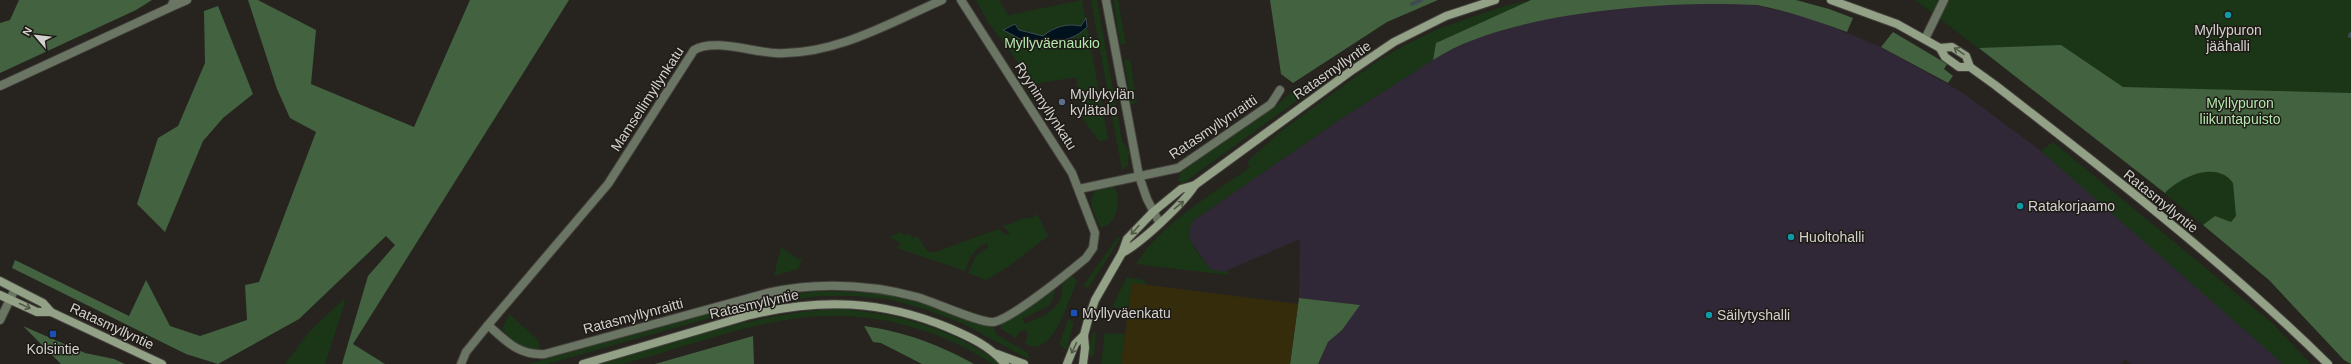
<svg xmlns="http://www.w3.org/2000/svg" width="2351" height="364" font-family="Arial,sans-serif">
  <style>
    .industrial { fill: #312837 }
    .green { fill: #1a3617 }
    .forest { fill: #43623f }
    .sand { fill: #342c0b }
    .water { fill: #00121d; stroke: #3f4b52 }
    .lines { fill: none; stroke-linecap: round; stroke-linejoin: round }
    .stream { stroke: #3f4b52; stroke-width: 4 }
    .street-casing { stroke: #43403c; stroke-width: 10 }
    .secondary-casing { stroke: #43403c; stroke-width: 10 }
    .street { stroke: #6b7563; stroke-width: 8 }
    .secondary { stroke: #93a286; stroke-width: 8 }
    .oneway { stroke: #535848 }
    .culture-dot { fill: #0f9aa8; stroke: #1e1b16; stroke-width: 1.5 }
    .service-dot { fill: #5c6f8a; stroke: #1e1b16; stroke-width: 1.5 }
    .transit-dot { fill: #1a4fb4; stroke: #1e1b16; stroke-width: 1.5 }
    .labels { text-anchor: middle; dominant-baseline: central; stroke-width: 3; stroke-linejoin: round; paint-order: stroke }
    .poi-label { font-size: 14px; fill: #d3d1ce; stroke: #1e1b16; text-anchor: start }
    .park-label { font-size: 14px; fill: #b4e7ad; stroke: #1e1b16 }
    .street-label { font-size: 14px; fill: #d3d1ce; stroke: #1e1b16 }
  </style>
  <rect width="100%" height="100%" fill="#272420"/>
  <path class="industrial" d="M1698,0L1755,5L1810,18L1881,47L1963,93L2041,151L2209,294L2283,364H2131L2125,359L2121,364H1318L1328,342L1342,330L1359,305L1299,298L1300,239L1223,272L1210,269L1188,237V229L1194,220L1342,118L1440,55L1488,33L1568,12L1631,3Z"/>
  <g class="green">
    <path d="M976,0H999L1008,15L1082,0L1108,139L1099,141L1083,119L1076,77L1034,84L988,22Z"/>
    <path d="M1091,0H1097L1122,141L1129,152L1128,165L1122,170Z"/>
    <path d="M1113,0H1118L1126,44L1124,45L1120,43Z"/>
    <path d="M1531,0L1436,43L1433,60L1342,118L1194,220C1180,237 1200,254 1210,269L1223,272L1228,270V275L1136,264C1162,222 1212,195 1250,167L1247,162L1281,131L1379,60L1405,45L1438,29L1501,7Z"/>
    <path d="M1915,0H2351V364L2344,360L2269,280L2116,153Z"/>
    <path d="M1130,59L1137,103L1131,104L1124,60Z"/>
    <path d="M1344,62L1346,65L1182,184L1178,180L1181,172L1281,102L1289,94Z"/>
    <path d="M2053,142L2272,323L2311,364H2283L2041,151Z"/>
    <path d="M1111,186L1116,190C1120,203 1117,225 1101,227C1095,215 1087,203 1095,191Z"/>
    <path d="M1037,214L1048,236L1009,266L986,280L968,273L976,256L988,247L987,243C973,249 970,257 965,271L897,248L901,244L890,237L901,232L904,236L910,234L913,238L917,236L927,251L933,253L998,229L1007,235L1010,233L1002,225H1008L1024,218H1032Z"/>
    <path d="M1118,237L1120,239L1088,288L1083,286Z"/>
    <path d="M781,247L800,260L804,255L798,269L774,276Z"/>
    <path d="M1072,276L1077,281C1069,298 1052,362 1025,343L1028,336L1026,329L1019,332L1016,338L1001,329L1000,325L1019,314L1054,289L1055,292L1050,305L1022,319L1025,324C1043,316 1065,309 1062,284Z"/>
    <path d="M1127,277L1143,280L1147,285L1132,283L1128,310L1112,307Z"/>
    <path d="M822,291C857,291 892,294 926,304C948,311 969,324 993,327L997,335L1028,353L1029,358L1028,359L964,324L925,309L888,299L854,296H821L763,303L547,364H528L763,298Z"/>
    <path d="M344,299L345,302L325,364H285L310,331Z"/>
    <path d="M839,309C898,314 952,327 1000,364H993C937,327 866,309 799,318C739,326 681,348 623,364H600C677,341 759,312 839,309Z"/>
    <path d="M509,314L537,339L541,350C524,355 514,341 502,330Z"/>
    <path d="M1068,319L1074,322L1066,350L1060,345V342Z"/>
    <path d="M1093,332H1096L1094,355L1088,358L1087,357Z"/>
    <path d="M1105,333L1125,334L1121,364H1101Z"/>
  </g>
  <g class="forest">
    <path d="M19,0H152L136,10L0,73V23L10,20Z"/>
    <path d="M248,0H258L316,30L311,84L414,127L470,0H569L353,344L385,364H342L368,276L395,245L386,236L299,319L218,364L186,354L12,268L15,260L129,316L146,280L170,326L200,336L247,320L245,285L259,282L316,132L290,118L277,89Z"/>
    <path d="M1270,0H1438L1387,22L1293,83L1281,74Z"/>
    <path d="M1531,0H1796L1829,9L1853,18L1847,32C1817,21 1787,11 1757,5C1670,0 1507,11 1433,60L1436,43Z"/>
    <path d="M218,6L253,94L223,118L203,141L165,232L137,204L158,138L178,126L205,63L204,11Z"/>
    <path d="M1893,32L1947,64L1944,69L1953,76L1948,83L1881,47Z"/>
    <path d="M2061,45L2123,87L2351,93V364L2344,360L2269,280L2203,225L2215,216L2231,222L2236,216L2233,183C2217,160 2180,177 2165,193L1979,48Z"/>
    <path d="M1299,298L1360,305L1342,330L1328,342L1318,364H1290Z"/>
    <path d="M23,326L85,353L114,359L125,364H61Z"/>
    <path d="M864,326C906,332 937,344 974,364H922L881,343L873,342Z"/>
    <path d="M753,336L754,364H655Z"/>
  </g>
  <path class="sand" d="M1132,283L1298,304L1290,364H1121Z"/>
  <path class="water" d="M1086,18L1087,27C1077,37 1068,40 1054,41L1049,48H1038L1003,30L1015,24L1019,30L1043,36C1054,27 1066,23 1081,26Z"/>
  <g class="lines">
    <g class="stream">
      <path d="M1412,4L1421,0"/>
      <path d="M2350,36L2351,34"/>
    </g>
    <g class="street-casing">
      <g id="street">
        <path d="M1106,0L1139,176L1147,199L1159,222"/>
        <path d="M171,7L187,0"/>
        <path d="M1925,39L1944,0"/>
        <path d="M0,86L171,7L174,0"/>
        <path d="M1079,189L1178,168L1271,104L1280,90"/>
        <path d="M0,320L15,289"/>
        <path d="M488,325C506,341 519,356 545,354L767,293C817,282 867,284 917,297C935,302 981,324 994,322C1014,317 1068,273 1086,258L1093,248L1095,233L1072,173L961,0"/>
        <path d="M461,364L466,352L488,325L608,184L694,50C714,38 752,52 775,53C833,56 890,23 942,0"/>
      </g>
    </g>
    <g class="secondary-casing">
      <g id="secondary">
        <path d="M1831,0L1897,24L1940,48L1945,57L1959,67H1970L1995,85C2109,173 2225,263 2328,364"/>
        <path d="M1940,48L1952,47L1966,56L1970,67"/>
        <path d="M1122,253C1141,243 1184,203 1195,185L1351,71L1394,42L1446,16L1495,0"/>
        <path d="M0,281L43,303L51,312"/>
        <path d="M0,295L37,312H51L162,364"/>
        <path d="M997,354L1024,364"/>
        <path d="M583,364L750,315C821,298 882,300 949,328C970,337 990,346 1005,364"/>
        <path d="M1067,364L1075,344L1084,335"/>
        <path d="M1083,364L1085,348L1084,335L1088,320L1095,300L1122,253L1127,239L1153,212L1181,189L1195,185"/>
      </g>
    </g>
    <use href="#street" class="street"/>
    <use href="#secondary" class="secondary"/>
  </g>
  <defs><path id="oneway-shaft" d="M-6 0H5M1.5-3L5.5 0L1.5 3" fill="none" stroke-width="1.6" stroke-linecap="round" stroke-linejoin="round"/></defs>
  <g class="oneway">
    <use href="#oneway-shaft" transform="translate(1959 51) rotate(-146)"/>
    <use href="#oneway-shaft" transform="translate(1179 205) rotate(-39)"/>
    <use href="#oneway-shaft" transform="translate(1135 230) rotate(132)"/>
    <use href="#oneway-shaft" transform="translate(25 306) rotate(25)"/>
    <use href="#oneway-shaft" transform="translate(1074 348) rotate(115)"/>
  </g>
  <g class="culture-dot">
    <circle cx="2228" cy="15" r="4"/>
    <circle cx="2020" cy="206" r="4"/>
    <circle cx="1791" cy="237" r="4"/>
    <circle cx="1709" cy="315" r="4"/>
  </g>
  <circle class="service-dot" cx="1062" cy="102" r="4"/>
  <g class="transit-dot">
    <rect x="1070" y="309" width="8" height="8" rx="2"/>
    <rect x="49" y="330" width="8" height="8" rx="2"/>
  </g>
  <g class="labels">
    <g class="poi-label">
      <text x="2228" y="30" text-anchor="middle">Myllypuron<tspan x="2228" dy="16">jäähalli</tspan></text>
      <text x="1070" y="94">Myllykylän<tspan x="1070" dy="16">kylätalo</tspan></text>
      <text x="2028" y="206">Ratakorjaamo</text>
      <text x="1799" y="237">Huoltohalli</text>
      <text x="1082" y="313">Myllyväenkatu</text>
      <text x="1717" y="315">Säilytyshalli</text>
      <text x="53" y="349" text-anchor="middle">Kolsintie</text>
    </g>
    <g class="park-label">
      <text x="1052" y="43">Myllyväenaukio</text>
      <text x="2240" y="103">Myllypuron<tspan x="2240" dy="16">liikuntapuisto</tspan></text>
    </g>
    <g class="street-label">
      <text transform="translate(1332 70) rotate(-35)">Ratasmyllyntie</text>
      <text transform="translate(647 99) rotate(-57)">Mamsellimyllynkatu</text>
      <text transform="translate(1046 106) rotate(57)">Ryynimyllynkatu</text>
      <text transform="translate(1213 127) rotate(-34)">Ratasmyllynraitti</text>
      <text transform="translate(2161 201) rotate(39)">Ratasmyllyntie</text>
      <text transform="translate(754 304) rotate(-13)">Ratasmyllyntie</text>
      <text transform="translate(633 316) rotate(-15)">Ratasmyllynraitti</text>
      <text transform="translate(112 326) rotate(25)">Ratasmyllyntie</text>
    </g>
  </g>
  <g transform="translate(36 36) rotate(298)" stroke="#1e1b16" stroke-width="3" paint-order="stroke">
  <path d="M0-3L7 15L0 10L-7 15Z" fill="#d3d1ce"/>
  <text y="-6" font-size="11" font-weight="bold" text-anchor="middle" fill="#d3d1ce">N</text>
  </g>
</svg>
